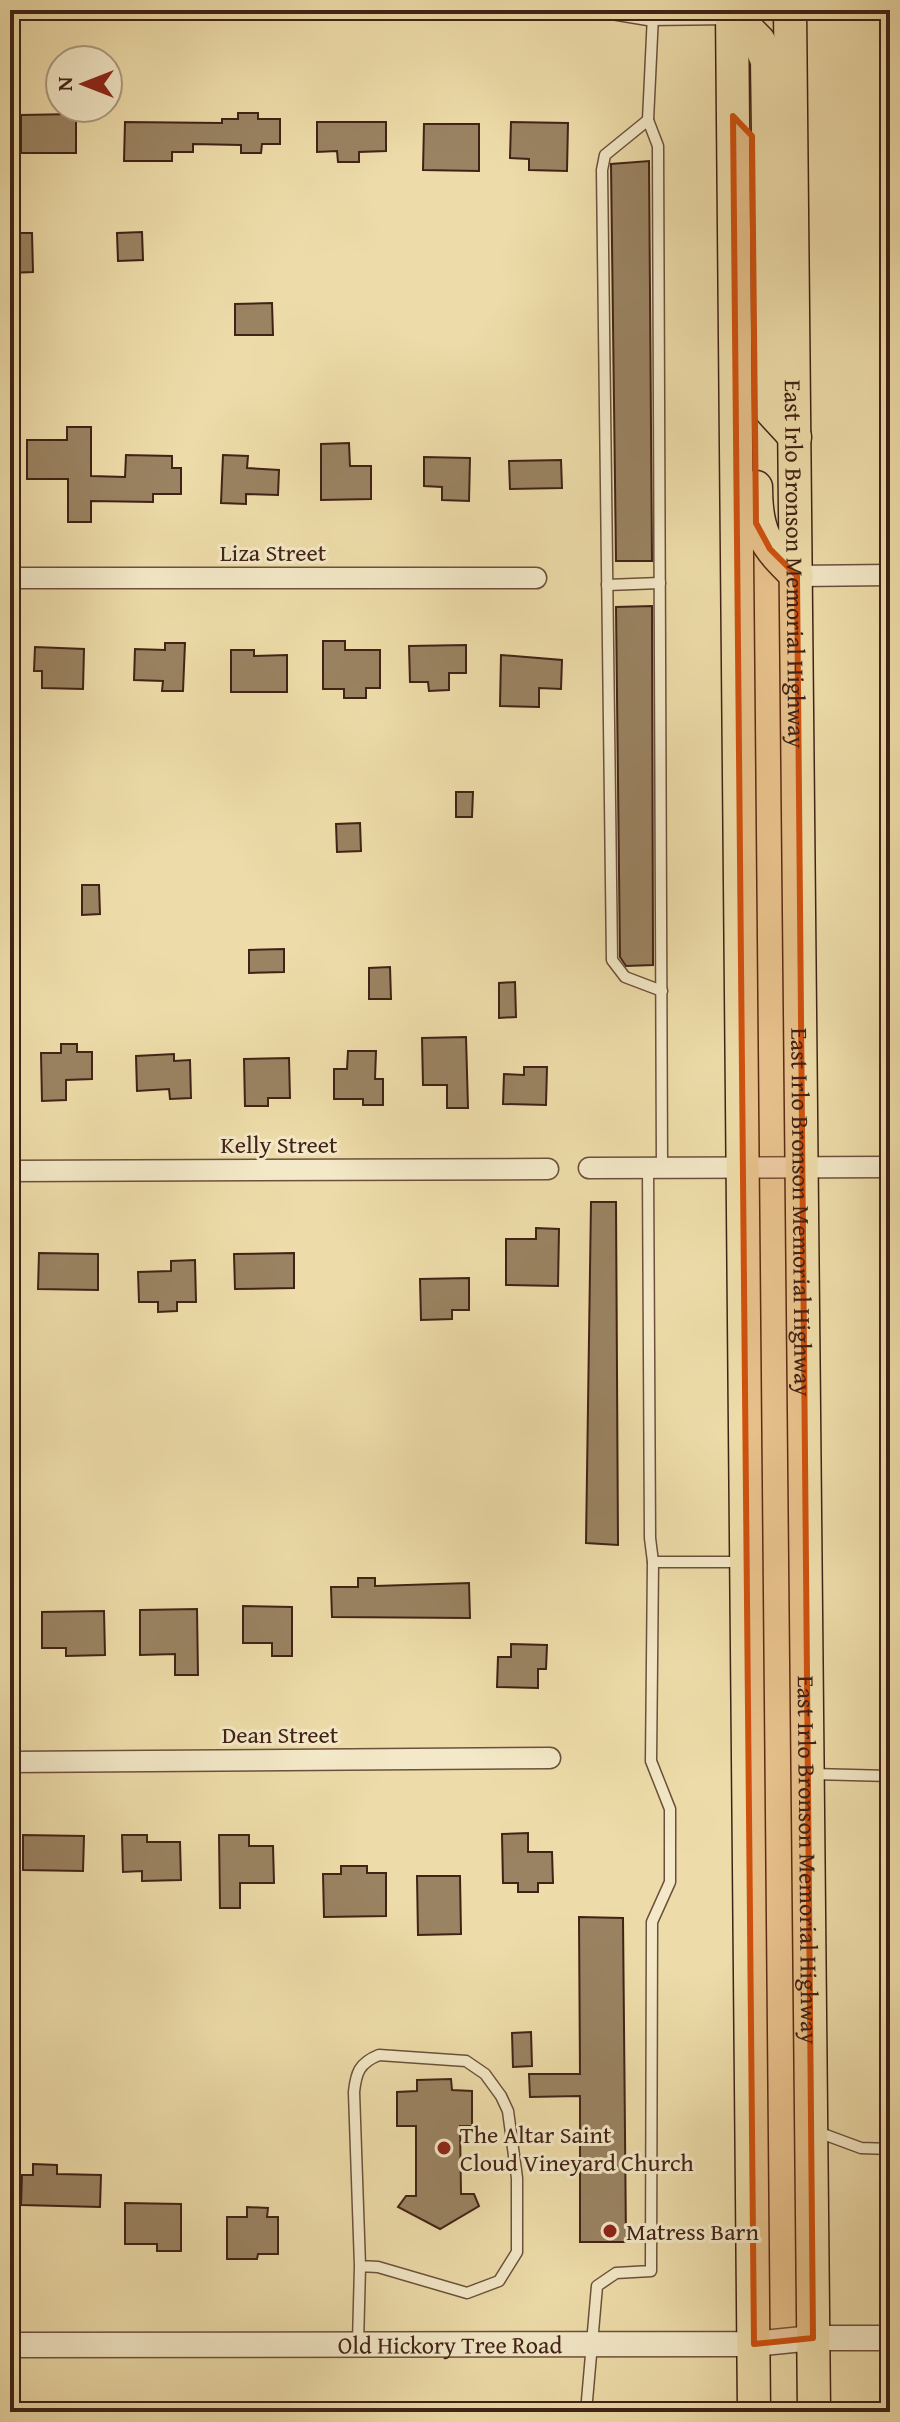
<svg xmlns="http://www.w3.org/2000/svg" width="900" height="2422" font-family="'Gentium Book Plus',serif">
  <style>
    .building { fill: #9a8362; stroke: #412216; stroke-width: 2 }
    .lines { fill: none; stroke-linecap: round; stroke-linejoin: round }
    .service-casing { stroke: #6c503b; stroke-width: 13 }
    .minor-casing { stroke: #6c503b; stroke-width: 23 }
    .tertiary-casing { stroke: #6c503b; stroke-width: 27 }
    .trunk-casing { stroke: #412216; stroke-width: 35 }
    .service { stroke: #f3e8c7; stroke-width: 10 }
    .minor { stroke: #f3e8c7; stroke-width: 20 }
    .tertiary { stroke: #f3e8c7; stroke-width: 24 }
    .trunk { stroke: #eddca9; stroke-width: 32 }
    .marked { fill: #cf510e; fill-opacity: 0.2; stroke: #cf510e; stroke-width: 6; stroke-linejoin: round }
    .poi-dot { fill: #8f2418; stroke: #f3e8c7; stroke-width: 3 }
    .labels { text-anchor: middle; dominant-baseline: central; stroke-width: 6; stroke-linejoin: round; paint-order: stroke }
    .street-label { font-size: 24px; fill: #412216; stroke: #f3e8c7 }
    .poi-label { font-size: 24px; fill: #412216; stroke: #f3e8c7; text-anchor: start }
  </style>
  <rect width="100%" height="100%" fill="#eddca9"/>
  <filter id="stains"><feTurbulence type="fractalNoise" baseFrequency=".0025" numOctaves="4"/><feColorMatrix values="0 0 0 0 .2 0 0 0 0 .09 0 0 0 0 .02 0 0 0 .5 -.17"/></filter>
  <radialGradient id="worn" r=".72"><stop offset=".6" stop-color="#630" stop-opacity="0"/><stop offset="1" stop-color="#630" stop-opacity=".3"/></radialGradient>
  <g class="building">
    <path d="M238,113H258V119H280V144H262L261,153H241V145L193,144V152H172V161H124L125,122L222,123V119H238Z"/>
    <path d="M76,114V153H21V115Z"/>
    <path d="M317,122H386V151L359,152V162H338L337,151L317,152Z"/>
    <path d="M511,122L568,123L567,171L529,170V159L510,158Z"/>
    <path d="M424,124H479V171L423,170Z"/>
    <path d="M649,161L652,561H616L611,164Z"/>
    <path d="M142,232L143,260L118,261L117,233Z"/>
    <path d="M16,233H32L33,272L10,273V256H17Z"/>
    <path d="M272,303L273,335H235V304Z"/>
    <path d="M67,427H91V476L125,477L126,455L172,456V468H181V494H153V502L91,501V522H68V479H27V440H67Z"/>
    <path d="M349,443L350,466H371V499L321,500V444Z"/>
    <path d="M223,455L248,456L247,468L279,470L278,495L246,494V504L221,503Z"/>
    <path d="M424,457L470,458L469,501L442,500V487L424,486Z"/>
    <path d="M561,460L562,488L510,489L509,461Z"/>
    <path d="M652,606L653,965L626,966L620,957L616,607Z"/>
    <path d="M323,641H345V650H380V688H366V698H344V689H323Z"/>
    <path d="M165,643H185L183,691H162L163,681L134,680L135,649L165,650Z"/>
    <path d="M466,645V673H449V690L429,691L428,682H410L409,646Z"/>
    <path d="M35,647L84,649L83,689L42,688V671H34Z"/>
    <path d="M231,650H254V656L287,655V692H231Z"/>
    <path d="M501,655L562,660L561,689L539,688V707L500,706Z"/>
    <path d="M456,792H473L472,817H456Z"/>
    <path d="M360,823L361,851L337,852L336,824Z"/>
    <path d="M82,885H99L100,914L82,915Z"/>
    <path d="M284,949V972L249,973V950Z"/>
    <path d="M390,967L391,999H369V968Z"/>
    <path d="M515,982L516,1017L499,1018V983Z"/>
    <path d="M466,1037L468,1108H447V1085H423L422,1038Z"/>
    <path d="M61,1044H77V1052H92V1079L66,1080V1100L42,1101L41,1053H61Z"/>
    <path d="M348,1051H376L375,1079H383V1105H363V1099H334V1069H347Z"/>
    <path d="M174,1054V1061L190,1060L191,1098L170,1099L169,1089L137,1091L136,1056Z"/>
    <path d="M289,1058L290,1098H268V1106H245L244,1059Z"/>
    <path d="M524,1067H547L546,1105L503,1104L504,1074L524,1075Z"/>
    <path d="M591,1202H616L618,1545L586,1543Z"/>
    <path d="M536,1228L559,1229L558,1286L506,1285V1239H536Z"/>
    <path d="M39,1253L98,1254V1290L38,1289Z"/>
    <path d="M294,1253V1288L235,1289L234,1254Z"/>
    <path d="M195,1260L196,1302H177V1311L158,1312V1302H139L138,1272L171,1271V1261Z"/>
    <path d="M469,1278V1310H452V1319L421,1320L420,1279Z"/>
    <path d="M358,1578H375V1586L469,1583L470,1618L332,1617L331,1587H358Z"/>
    <path d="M243,1606L292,1607V1656H272V1643H243Z"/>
    <path d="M197,1609L198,1675H175V1654L140,1655V1610Z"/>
    <path d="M104,1611L105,1655L66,1656V1648H42V1612Z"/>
    <path d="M511,1644L547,1645L546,1669H538V1688L497,1687L498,1657H511Z"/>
    <path d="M528,1833V1852H552L553,1883H538V1892H518V1883H503L502,1834Z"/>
    <path d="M23,1835L84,1836L83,1871L23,1870Z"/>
    <path d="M122,1835H147V1842H180L181,1880L142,1881V1871L123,1872Z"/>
    <path d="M219,1835H249V1846H273L274,1883H240V1908H220Z"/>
    <path d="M341,1866H367V1873H386V1916L324,1917L323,1874H341Z"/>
    <path d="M417,1876H460L461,1934L418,1935Z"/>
    <path d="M579,1917L623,1918L626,2242H580V2096L530,2097L529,2074H580Z"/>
    <path d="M531,2032L532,2066L513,2067L512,2033Z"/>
    <path d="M451,2079L452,2090L472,2091V2126H460L461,2194H474L479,2206L440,2229L398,2207L406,2196H416V2126H397V2092L417,2091V2080Z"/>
    <path d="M33,2164L57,2165V2174L101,2175L100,2207L21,2205L22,2175H33Z"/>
    <path d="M125,2203L181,2204V2251H157V2244H125Z"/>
    <path d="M247,2207L268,2208L267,2217H278V2254H258L257,2259H227V2217H247Z"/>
  </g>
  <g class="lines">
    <g class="service-casing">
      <g id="service">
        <path d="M653,15L648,120L658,146L662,1168"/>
        <path d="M648,120L605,155L602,170L612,960L625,977L662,991"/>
        <path d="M607,585L660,583"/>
        <path d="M653,1562H743"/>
        <path d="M813,1774L890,1776"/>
        <path d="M815,2131L861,2148L890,2149"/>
        <path d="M358,2343L360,2266L354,2092C356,2073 359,2063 379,2055L466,2061L485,2074L501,2096L508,2111L517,2178V2252L499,2281L467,2293L378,2267L360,2266"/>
        <path d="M586,2412L597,2286L616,2273L651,2271L652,1922L670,1882V1809L651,1761L653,1562L650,1538L648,1168"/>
      </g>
    </g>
    <g class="minor-casing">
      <g id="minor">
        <path d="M617,10L647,15L732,14"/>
        <path d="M797,576L890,575"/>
        <path d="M10,578H536"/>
        <path d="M589,1168L890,1167"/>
        <path d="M10,1171L548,1169"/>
        <path d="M10,1762L550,1758"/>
      </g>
    </g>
    <g class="tertiary-casing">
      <g id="tertiary">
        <path id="s1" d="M10,2345L754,2344L813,2338H890"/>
      </g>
    </g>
    <g class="trunk-casing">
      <g id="trunk">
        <path d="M732,10L754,2412"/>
        <path id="s2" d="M790,10L814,2412"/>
        <path d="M732,14L759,41L767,61L772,412L795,437"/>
        <path d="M756,487C756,533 765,545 797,576"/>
      </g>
    </g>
    <use href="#service" class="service"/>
    <use href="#minor" class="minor"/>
    <use href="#tertiary" class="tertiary"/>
    <use href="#trunk" class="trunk"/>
  </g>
  <path class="marked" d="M733,116L752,136L756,523L770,549L797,576L813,2338L754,2344Z"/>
  <g class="poi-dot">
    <circle cx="444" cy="2148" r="8"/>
    <circle cx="610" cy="2231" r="8"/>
  </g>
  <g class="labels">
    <g class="street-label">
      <text x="273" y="552">Liza Street</text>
      <text stroke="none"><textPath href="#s2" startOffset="554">East Irlo Bronson Memorial Highway</textPath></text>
      <text x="279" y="1144">Kelly Street</text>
      <text stroke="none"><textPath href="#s2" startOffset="1202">East Irlo Bronson Memorial Highway</textPath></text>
      <text x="280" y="1734">Dean Street</text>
      <text stroke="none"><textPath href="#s2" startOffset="1850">East Irlo Bronson Memorial Highway</textPath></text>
      <text stroke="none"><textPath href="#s1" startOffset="440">Old Hickory Tree Road</textPath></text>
    </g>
    <g class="poi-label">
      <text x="460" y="2134">The Altar Saint<tspan x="460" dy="28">Cloud Vineyard Church</tspan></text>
      <text x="626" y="2231">Matress Barn</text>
    </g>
  </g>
  <rect width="900" height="2422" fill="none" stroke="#eddca9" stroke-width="40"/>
  <rect x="12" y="12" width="876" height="2398" fill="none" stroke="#412216" stroke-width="4"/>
  <rect x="20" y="20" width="860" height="2382" fill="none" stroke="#412216" stroke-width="2"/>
  <g transform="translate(84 84) rotate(270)"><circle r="38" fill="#f3e8c7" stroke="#ac9980" stroke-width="2"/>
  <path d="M0-6L14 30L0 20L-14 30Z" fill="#8f2418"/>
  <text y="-12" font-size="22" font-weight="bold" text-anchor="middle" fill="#412216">N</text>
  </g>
  <rect width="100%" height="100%" filter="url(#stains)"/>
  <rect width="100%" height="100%" fill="url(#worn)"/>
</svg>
